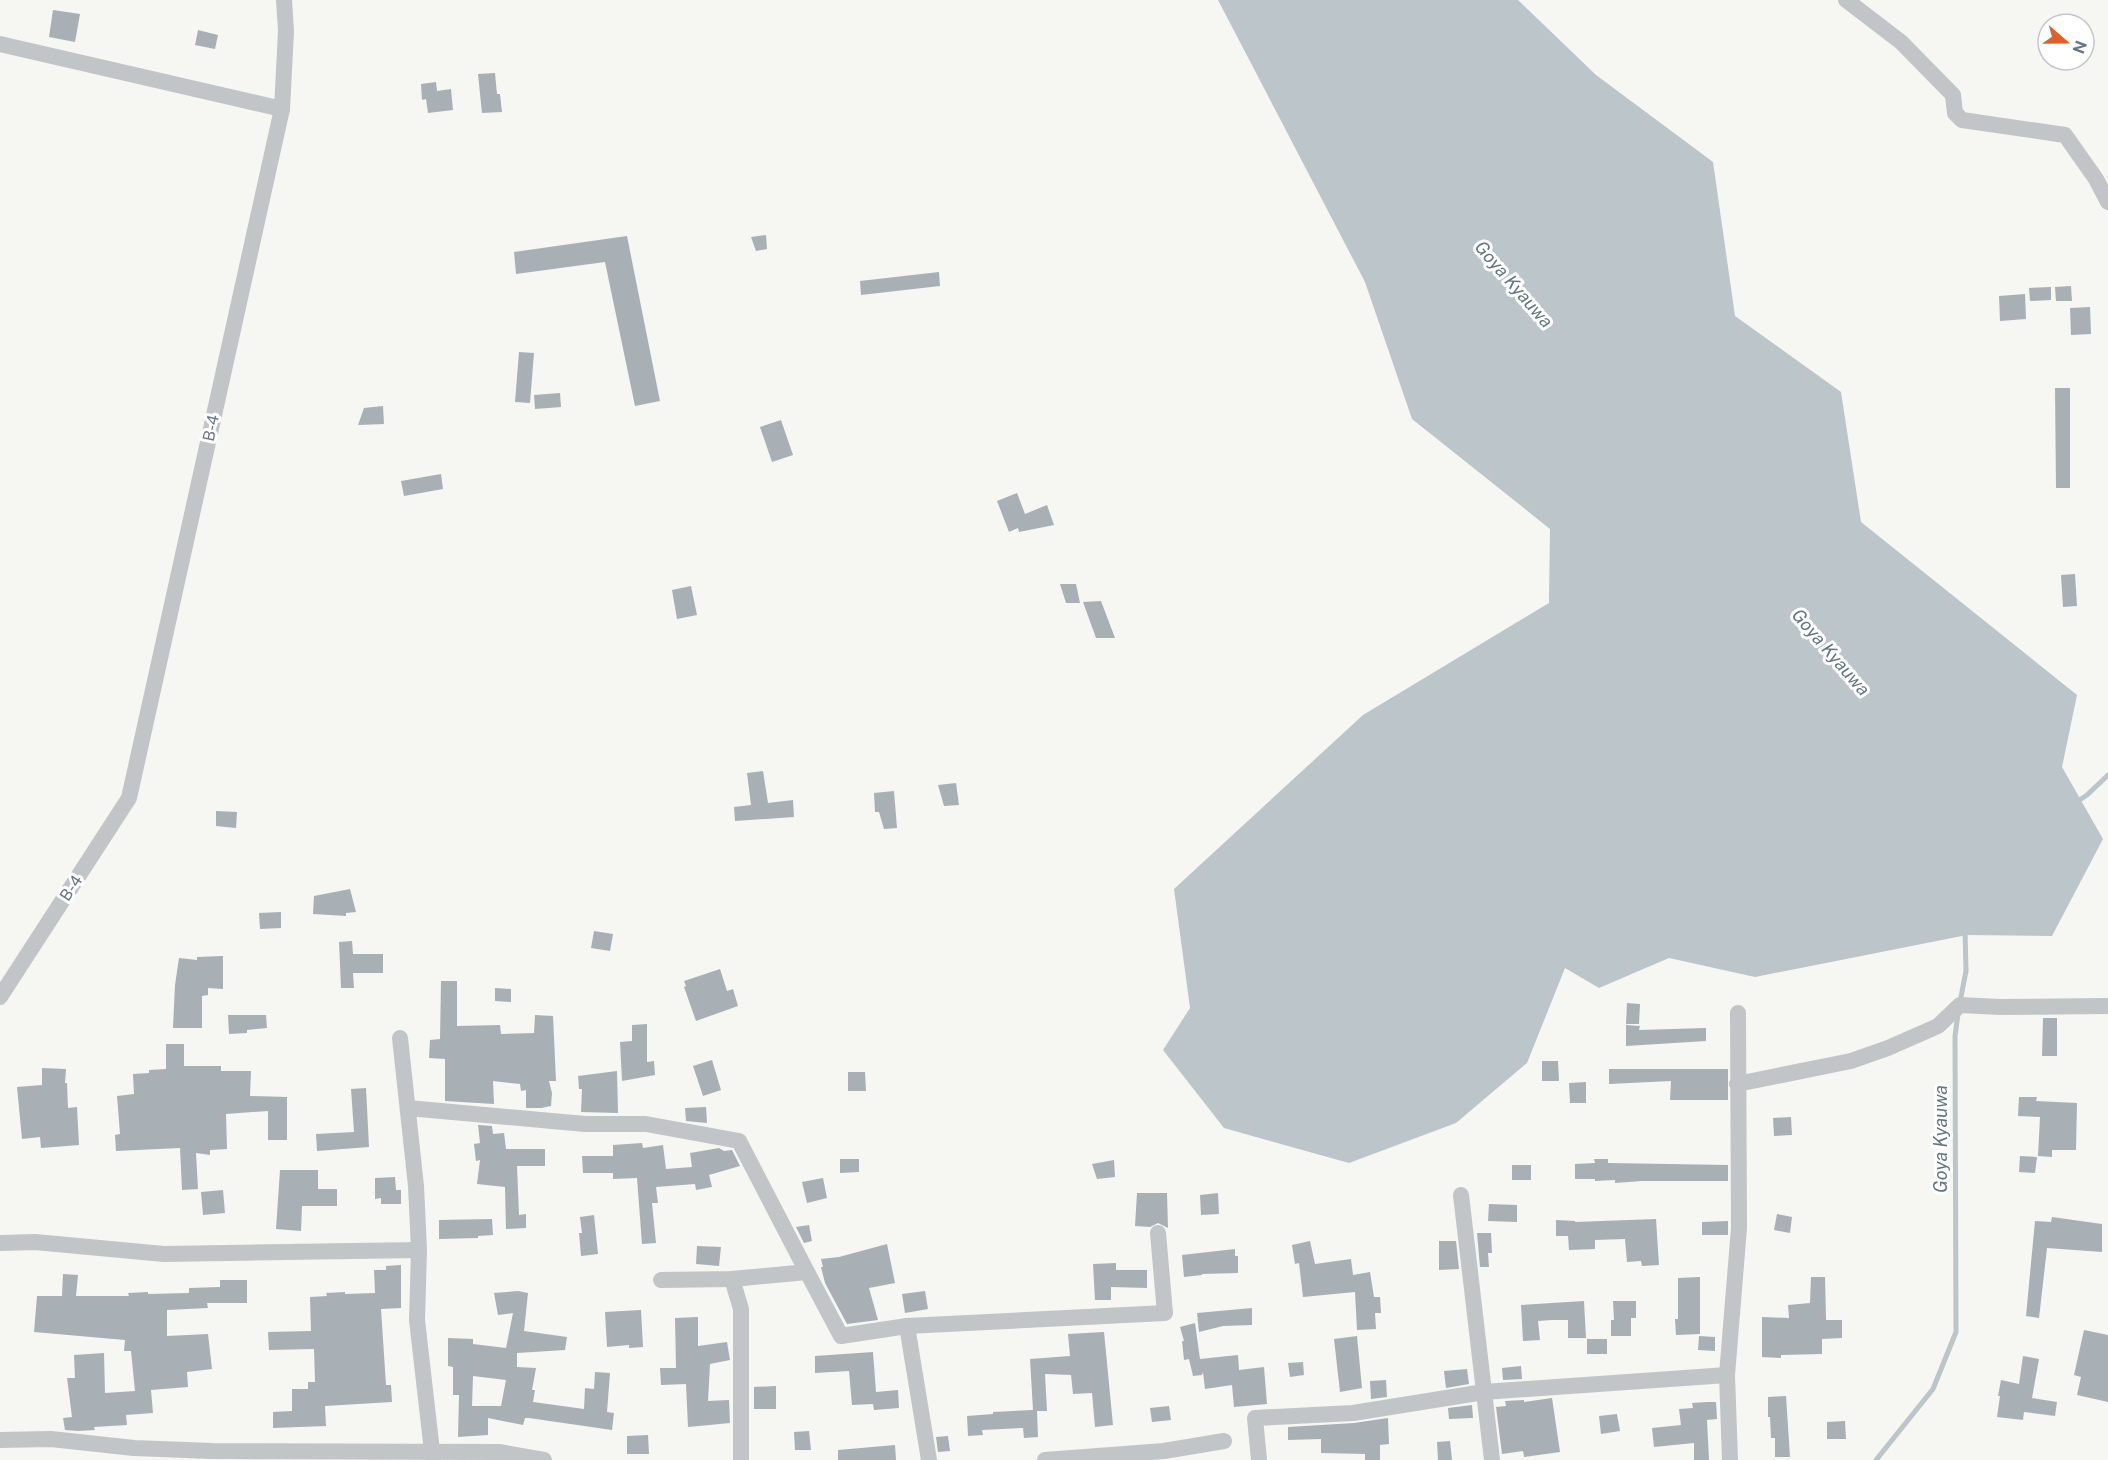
<svg xmlns="http://www.w3.org/2000/svg" width="2108" height="1460" font-family="'Public Sans',sans-serif">
  <style>
    .water { fill: #bbc5ca }
    .lines { fill: none; stroke-linecap: round; stroke-linejoin: round }
    .stream { stroke: #bbc5ca; stroke-width: 5 }
    .building { fill: #a8b0b5; fill-rule: evenodd }
    .street { stroke: #c1c5c8; stroke-width: 16 }
    .labels { text-anchor: middle; dominant-baseline: central; stroke-width: 6; stroke-linejoin: round; paint-order: stroke }
    .street-label { font-size: 16px; fill: #667483; stroke: #fff }
    .water-label { font-size: 18px; font-style: italic; fill: #62767f; stroke: #fff }
  </style>
  <rect width="100%" height="100%" fill="#f6f6f3"/>
  <path class="water" d="M1218,0H1518L1596,75L1713,162L1735,316L1841,392L1861,522L2077,695L2062,767L2103,839L2052,936L1967,935L1755,977L1669,958L1599,988L1565,968L1527,1063L1456,1123L1349,1163L1224,1128L1163,1050L1190,1008L1174,889L1363,715L1549,603L1550,529L1412,419L1365,282Z"/>
  <g class="lines">
    <g class="stream">
      <path d="M2075,803L2087,795L2108,775"/>
      <path d="M1960,1002L1966,971L1965,931"/>
      <path d="M1876,1460L1933,1389L1956,1332L1955,1036L1958,1014"/>
    </g>
  </g>
  <g class="building">
    <path d="M53,10L80,14L75,42L49,37Z"/>
    <path d="M198,30L218,35L215,49L195,45Z"/>
    <path d="M495,73L497,94H500L502,112L482,113L478,74Z"/>
    <path d="M436,82L437,91L451,89L453,110L428,113L426,99L422,100L421,84Z"/>
    <path d="M766,235L767,249L756,251L751,237Z"/>
    <path d="M627,236L660,401L635,406L605,262L516,274L514,252Z"/>
    <path d="M939,272L940,286L861,295L860,281Z"/>
    <path d="M2071,286L2072,301H2056L2055,287Z"/>
    <path d="M2051,287V300L2030,301L2029,288Z"/>
    <path d="M2025,294L2026,319L2000,321L1999,296Z"/>
    <path d="M2090,307L2091,334L2071,335L2070,308Z"/>
    <path d="M519,352L534,353L530,403L515,402Z"/>
    <path d="M2055,388H2070V488H2056Z"/>
    <path d="M560,393L561,407L535,409L534,395Z"/>
    <path d="M383,406L384,424L358,425L364,408Z"/>
    <path d="M781,420L793,455L772,462L760,427Z"/>
    <path d="M441,474L443,489L404,496L401,481Z"/>
    <path d="M1017,493L1025,514L1047,505L1054,525L1019,532L1018,528L1009,532L997,501Z"/>
    <path d="M2075,574L2077,606L2063,607L2061,575Z"/>
    <path d="M1060,584H1076L1080,603H1066Z"/>
    <path d="M691,586L697,615L677,619L672,590Z"/>
    <path d="M1101,601L1115,638H1096L1083,602Z"/>
    <path d="M763,771L768,803L793,800L794,817L735,821L734,807L751,805L747,773Z"/>
    <path d="M956,783L959,805L944,806L938,785Z"/>
    <path d="M894,791L897,828L884,829L879,812H875L874,793Z"/>
    <path d="M216,811L237,812L236,828L216,826Z"/>
    <path d="M350,889L356,912L346,913V916L313,914L314,896Z"/>
    <path d="M281,912V928L260,929L259,913Z"/>
    <path d="M594,931L613,934L610,951L591,948Z"/>
    <path d="M352,941L353,954H383V973H353L354,988H341L339,942Z"/>
    <path d="M223,956V989L208,988V995L202,996V1028H173L175,985L179,958L197,960V957Z"/>
    <path d="M720,969L727,991L733,989L738,1006L696,1021L684,987L686,986L684,981Z"/>
    <path d="M441,981H457V1026L500,1025L501,1034L534,1033L535,1015L553,1016L556,1081H549L552,1093L551,1106L541,1108H526V1090L521,1091L520,1084L493,1081L494,1104L445,1101V1059L429,1058L430,1040L440,1039Z"/>
    <path d="M495,988L511,989V1002L495,1001Z"/>
    <path d="M1627,1003L1640,1004L1639,1024H1626Z"/>
    <path d="M228,1015H266L267,1028L247,1030V1033L229,1034Z"/>
    <path d="M2043,1018H2057V1056H2042Z"/>
    <path d="M647,1024V1062L654,1061L655,1075L622,1081L620,1042L632,1041V1025Z"/>
    <path d="M1626,1025L1640,1026L1639,1030L1706,1028V1041L1626,1046Z"/>
    <path d="M166,1044H184V1066H221V1071H251L250,1096L287,1097V1140H268V1111L226,1114L227,1149L210,1150V1155L196,1153L198,1189L182,1190L180,1148L116,1151L115,1135L120,1134L117,1096L134,1094L133,1074L149,1073V1070L166,1069Z"/>
    <path d="M712,1060L721,1090L703,1096L693,1066Z"/>
    <path d="M1542,1061H1558L1559,1081H1542Z"/>
    <path d="M42,1068L66,1069L65,1083H67L68,1108L77,1107L79,1145L41,1148L40,1137L22,1139L17,1087L42,1085Z"/>
    <path d="M1609,1069H1728V1100H1670L1671,1081L1609,1084Z"/>
    <path d="M617,1071L618,1113L581,1112L582,1089H579L578,1076Z"/>
    <path d="M848,1072H865L866,1091H848Z"/>
    <path d="M1586,1082V1103H1570L1569,1083Z"/>
    <path d="M366,1088L369,1147L317,1151L316,1134L354,1132L351,1089Z"/>
    <path d="M2019,1097H2037L2036,1101L2077,1103L2076,1150H2052V1157L2038,1156L2040,1117L2018,1116Z"/>
    <path d="M706,1107L707,1123L686,1121L685,1108Z"/>
    <path d="M1791,1117L1792,1135L1774,1136L1773,1118Z"/>
    <path d="M478,1125L492,1126L493,1134L504,1133L506,1149H545V1166H517L519,1215L526,1214V1228L506,1229L505,1187L477,1184L480,1160L476,1161L474,1144L480,1143Z"/>
    <path d="M642,1143L643,1148L663,1145L666,1169L692,1167L690,1153L719,1148L724,1151L732,1150L740,1166L709,1175L712,1187L696,1190L695,1184L656,1187L658,1203H652L656,1243L642,1244L637,1178L613,1179V1173H583L582,1156H613V1145Z"/>
    <path d="M2020,1156L2037,1157L2035,1173L2019,1172Z"/>
    <path d="M840,1159H859V1172L840,1173Z"/>
    <path d="M1594,1159H1608V1163L1728,1165V1181H1642L1615,1183V1180L1595,1181V1179H1575V1164L1595,1163Z"/>
    <path d="M1114,1160L1115,1177L1097,1179L1092,1164Z"/>
    <rect x="1512" y="1165" width="19" height="15"/>
    <path d="M280,1170H318V1189H337V1206H302L301,1231L276,1229Z"/>
    <path d="M395,1177L396,1190H401V1204H381V1198L375,1199V1178Z"/>
    <path d="M823,1178L827,1198L807,1203L802,1182Z"/>
    <path d="M223,1190L225,1213L203,1215L201,1192Z"/>
    <path d="M1137,1193H1167L1168,1228L1158,1223L1150,1227L1135,1226Z"/>
    <path d="M1218,1193L1219,1214L1201,1215L1200,1195Z"/>
    <path d="M1489,1204L1517,1205V1222L1488,1221Z"/>
    <path d="M1777,1214L1792,1217L1790,1233L1774,1230Z"/>
    <path d="M594,1215L598,1254L581,1256L579,1233H582L580,1217Z"/>
    <path d="M2052,1217L2102,1224V1252L2047,1248L2039,1318L2026,1316L2035,1221L2051,1222Z"/>
    <path d="M492,1219L493,1235L478,1236V1238L439,1239V1220Z"/>
    <path d="M1656,1219L1659,1265L1642,1266L1641,1261L1627,1262L1625,1239L1595,1240V1249L1569,1250L1568,1236H1556V1220L1575,1221V1222Z"/>
    <path d="M1728,1221V1235H1702V1222Z"/>
    <path d="M809,1225L812,1241L804,1243L796,1227Z"/>
    <path d="M1477,1233H1491L1492,1253H1488L1489,1267H1480Z"/>
    <path d="M1310,1241L1315,1264L1351,1259L1353,1275L1370,1272L1374,1297H1380L1381,1313H1375L1376,1329L1357,1330L1355,1292L1303,1297L1299,1263L1295,1264L1292,1245Z"/>
    <path d="M1439,1241H1456L1459,1269L1439,1270Z"/>
    <path d="M887,1244L895,1283L869,1288L878,1320L847,1324L825,1283L821,1267H823L821,1259L839,1257Z"/>
    <path d="M697,1246L721,1247L719,1266L696,1264Z"/>
    <path d="M1235,1249V1256H1238V1273L1202,1274V1275L1184,1277L1182,1255Z"/>
    <path d="M1116,1263V1270H1147V1288L1111,1287V1300H1095L1093,1264Z"/>
    <path d="M401,1265V1308L381,1309L386,1385H391L392,1402L325,1406L326,1426L273,1428V1412L292,1411V1389H308V1382H315L314,1349L269,1350L268,1332L311,1331L310,1297L327,1296L326,1293L345,1292V1294L375,1293L374,1270H386V1266Z"/>
    <path d="M63,1274L78,1275L76,1296H129L128,1293L148,1292V1294L189,1293V1288L220,1287V1280H247V1303H207L208,1308L167,1310V1336L208,1334L212,1369L187,1372L188,1387L151,1390L153,1413L126,1415L127,1425L94,1427L95,1430L78,1431L65,1430L63,1418L72,1417L67,1378H75L74,1355L104,1353L105,1393L135,1391L131,1351H124L125,1340L34,1332L37,1296H62Z"/>
    <path d="M1700,1277V1334L1676,1335L1675,1319H1678V1278Z"/>
    <path d="M1811,1277H1825L1826,1318V1320H1842V1338L1822,1339V1354L1781,1355V1358L1762,1357V1317L1789,1318L1788,1305L1810,1303Z"/>
    <path d="M518,1291L528,1293L524,1331L567,1337L565,1350L517,1353V1367L536,1368L532,1390H535L533,1402L584,1409L585,1388L594,1389L595,1372L610,1373L607,1412L614,1413L612,1430L529,1418H525L523,1425L488,1418V1435L458,1437L459,1395H453V1367L448,1366V1338L473,1339V1344L506,1348L513,1313L498,1315L494,1293L518,1291V1293ZM473,1376L506,1380L501,1406H472Z"/>
    <path d="M925,1291L928,1309L905,1313L902,1294Z"/>
    <path d="M1584,1301L1586,1338H1568V1320H1552L1538,1321L1540,1340L1523,1341L1521,1305Z"/>
    <path d="M1613,1301H1636V1318H1631V1336H1611V1320H1614Z"/>
    <path d="M1252,1308V1325L1223,1326L1199,1332L1197,1313Z"/>
    <path d="M641,1310L643,1347L629,1348V1345L607,1347L605,1312Z"/>
    <path d="M698,1317V1346L727,1342L730,1360L710,1364L708,1401L729,1400L730,1423L688,1427L686,1384L661,1385L660,1368H676L675,1318Z"/>
    <path d="M1195,1323L1200,1359L1238,1355L1239,1370L1264,1367L1267,1404L1234,1407L1232,1385L1205,1389L1203,1372L1202,1375L1193,1376L1189,1359L1184,1360L1182,1341H1184L1180,1327Z"/>
    <path d="M2084,1330L2108,1335V1402L2077,1395L2081,1377L2074,1375Z"/>
    <path d="M1104,1332L1113,1425L1095,1427L1092,1393L1073,1394L1071,1375L1045,1374L1047,1411H1037L1038,1437L1024,1438L1023,1428L982,1430L983,1435L968,1436L967,1416L993,1414V1412L1033,1410L1030,1359L1070,1356L1068,1334Z"/>
    <path d="M1357,1336L1362,1388L1340,1392L1334,1339Z"/>
    <path d="M1699,1336L1715,1337V1351L1698,1350Z"/>
    <rect x="1587" y="1339" width="20" height="15"/>
    <path d="M873,1352L876,1392L898,1390L899,1408L874,1410L873,1404L852,1405L849,1371L815,1373V1356Z"/>
    <path d="M2023,1356L2039,1359L2032,1398L2057,1402L2055,1416L2024,1412L2023,1420L1997,1417L2000,1396H1998L2001,1380L2019,1384Z"/>
    <path d="M1303,1362L1304,1375L1290,1377L1288,1363Z"/>
    <path d="M1521,1366L1522,1379L1503,1380L1502,1368Z"/>
    <path d="M1467,1369L1469,1384L1446,1388L1444,1371Z"/>
    <path d="M1386,1380L1387,1397L1371,1399L1370,1381Z"/>
    <path d="M776,1386V1409H754V1387Z"/>
    <path d="M1786,1396L1790,1457H1775V1438H1771L1770,1417H1768V1397Z"/>
    <path d="M1552,1398L1560,1452L1524,1457L1523,1451L1502,1454L1496,1407L1506,1406L1505,1401L1524,1400V1402Z"/>
    <path d="M1707,1402H1716L1717,1419L1707,1420L1709,1460H1694V1443L1654,1447L1652,1428L1681,1425L1679,1409L1693,1408L1692,1403Z"/>
    <path d="M1472,1405L1473,1418L1449,1419L1448,1408Z"/>
    <path d="M1169,1406L1171,1420L1152,1422L1150,1408Z"/>
    <path d="M1617,1414L1620,1431L1601,1434L1599,1416Z"/>
    <path d="M1388,1418L1389,1444L1380,1445V1460H1365V1454L1321,1453V1439L1288,1440V1427L1354,1423Z"/>
    <path d="M1845,1421L1846,1439H1827V1422Z"/>
    <path d="M809,1431L811,1450H795L794,1432Z"/>
    <path d="M648,1435L649,1454H627V1436Z"/>
    <path d="M948,1436L950,1451L938,1452L936,1437Z"/>
    <path d="M1450,1441L1452,1460H1438L1437,1442Z"/>
    <path d="M895,1445L896,1460H838V1450Z"/>
  </g>
  <g class="lines">
    <g class="street">
      <path d="M1846,0L1901,42L1953,95L1955,113L1962,120L2065,135L2096,179L2108,202"/>
      <path d="M0,44L282,109L129,798L0,997"/>
      <path d="M282,109L286,31L284,0"/>
      <path d="M400,1038L416,1186L419,1250L417,1320L433,1460"/>
      <path d="M1737,1084L1851,1061L1888,1048L1938,1026L1960,1005L2000,1007L2108,1006"/>
      <path d="M408,1108L585,1124H646L739,1141L807,1272"/>
      <path d="M1461,1195L1492,1460"/>
      <path d="M0,1243L35,1242L164,1254L419,1250"/>
      <path d="M732,1279L741,1309V1460"/>
      <path d="M661,1280L732,1279L807,1272L841,1336L907,1326L1165,1313L1158,1233"/>
      <path d="M907,1326L929,1460"/>
      <path d="M0,1440L51,1439L134,1448L212,1451L499,1452L544,1460"/>
      <path d="M1045,1460L1164,1451L1224,1441"/>
      <path d="M1259,1460L1255,1418L1353,1413L1484,1392L1727,1375"/>
      <path d="M1730,1460L1727,1375L1739,1228L1738,1013"/>
    </g>
  </g>
  <g class="labels">
    <g class="street-label">
      <text transform="translate(211 428) rotate(-78)">B-4</text>
      <text transform="translate(71 888) rotate(-57)">B-4</text>
    </g>
    <g class="water-label">
      <text transform="translate(1514 284) rotate(49)">Goya Kyauwa</text>
      <text transform="translate(1831 652) rotate(49)">Goya Kyauwa</text>
      <text transform="translate(1940 1139) rotate(-90)">Goya Kyauwa</text>
    </g>
  </g>
  <g transform="translate(2066 42) rotate(110)"><circle r="28" fill="#ffffff" stroke="#c2c7cd" stroke-width="1.5"/>
  <path d="M0-4.5L10 22L0 15L-10 22Z" fill="#de602b"/>
  <text y="-9" font-size="16" font-weight="bold" text-anchor="middle" fill="#667483">N</text>
  </g>
</svg>
